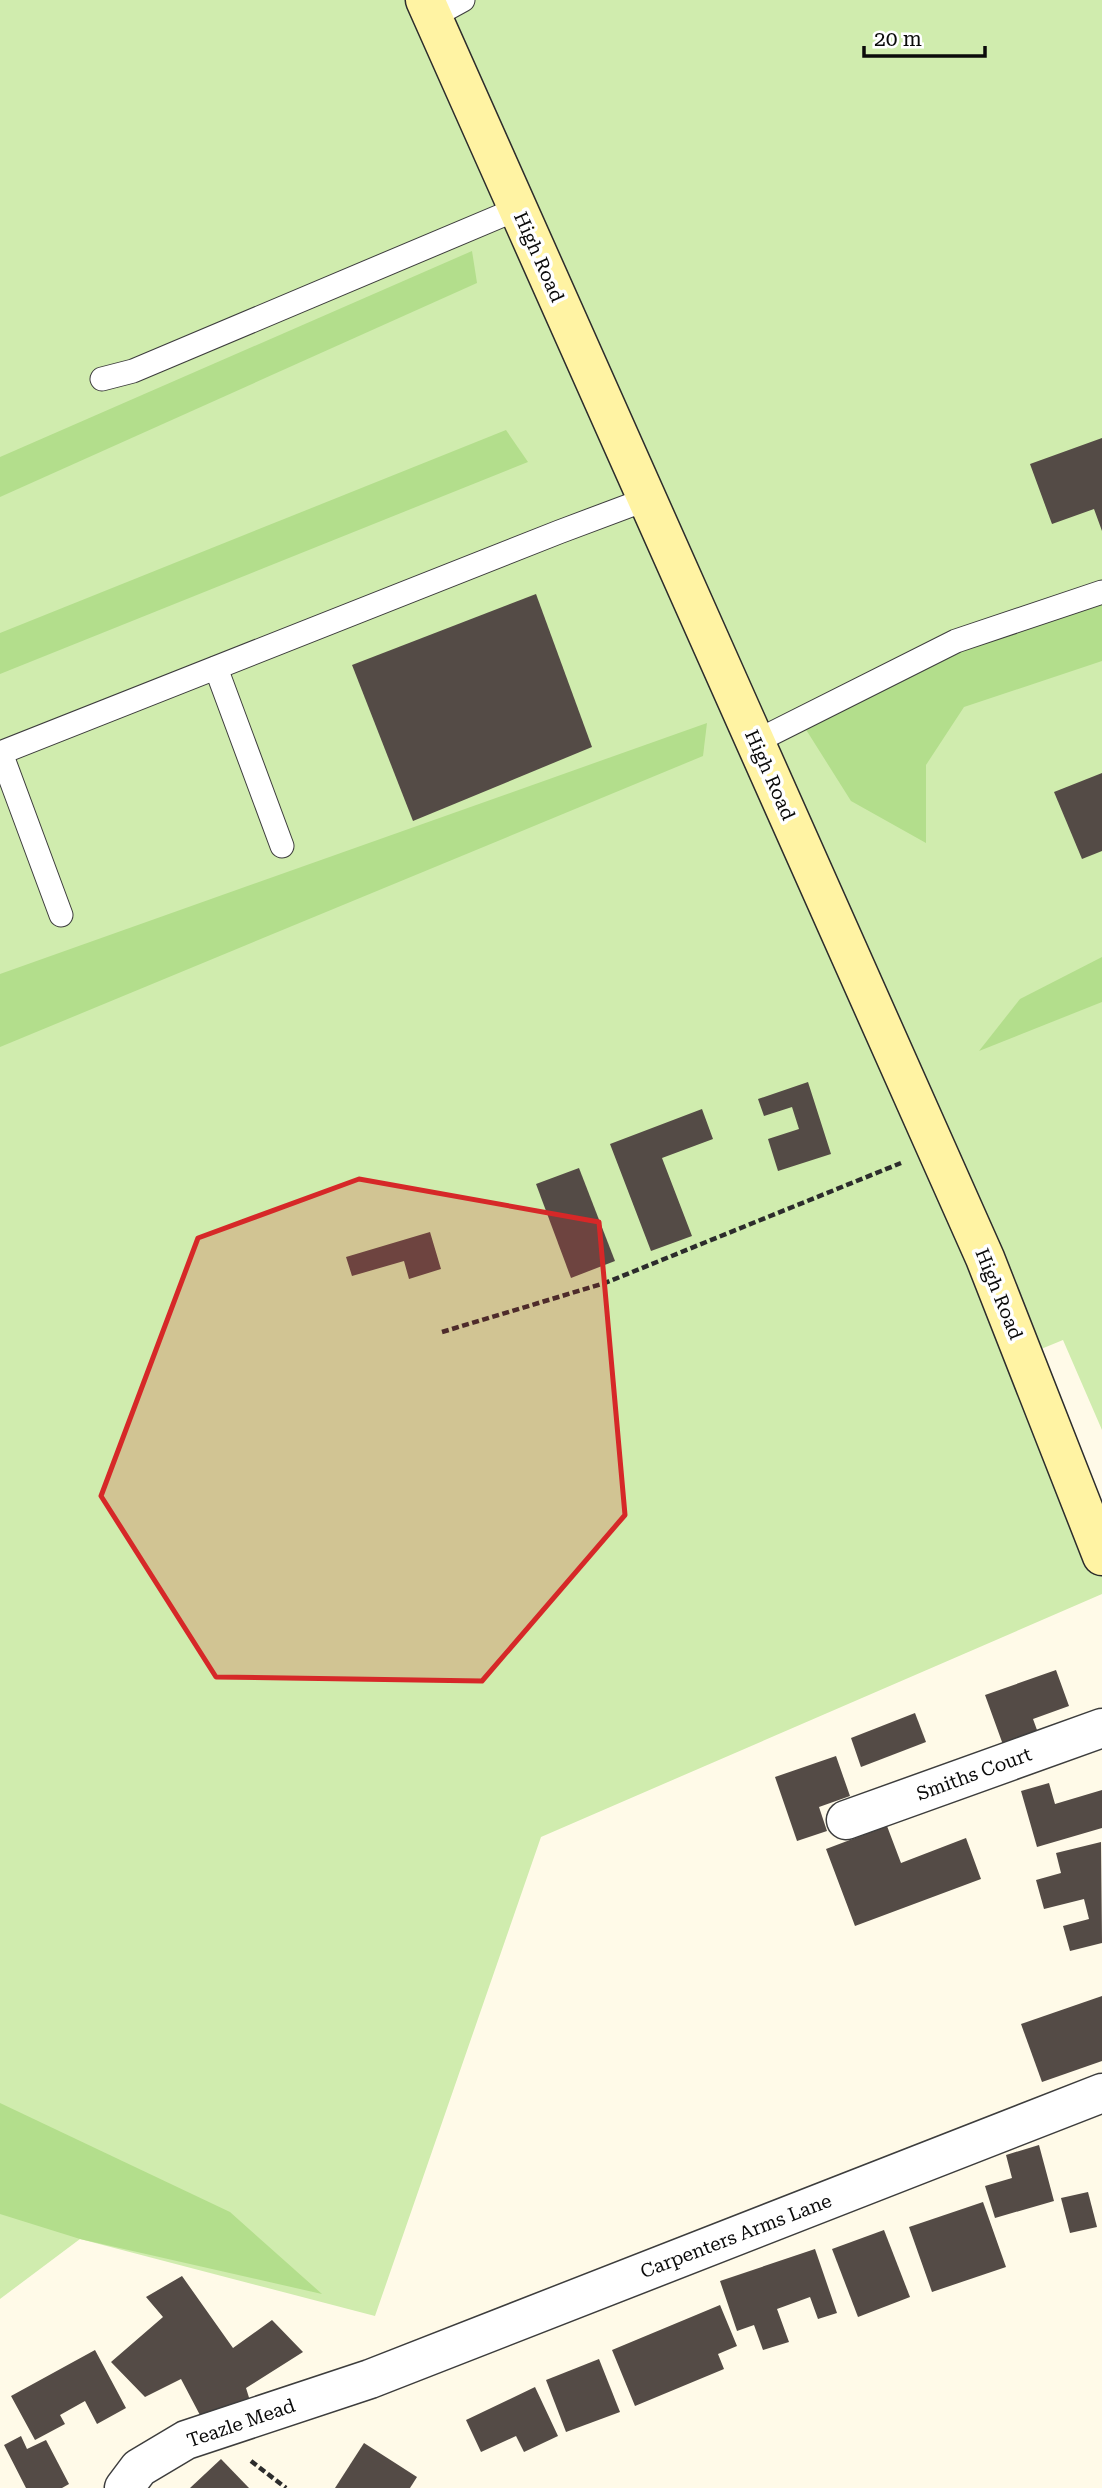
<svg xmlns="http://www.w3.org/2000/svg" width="1102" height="2488" font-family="'Roboto Serif',serif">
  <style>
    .green { fill: #d0ecae }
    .forest { fill: #b3de8c }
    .building { fill: #544b46 }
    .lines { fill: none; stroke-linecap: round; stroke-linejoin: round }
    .lane-casing { stroke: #3d3d3d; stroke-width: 25 }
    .street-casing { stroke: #3d3d3d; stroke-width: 41 }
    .secondary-casing { stroke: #2c2c2c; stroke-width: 41 }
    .path { stroke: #2c2c2c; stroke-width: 4.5; stroke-dasharray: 7 3.5; stroke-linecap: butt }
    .lane { stroke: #fff; stroke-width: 23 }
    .street { stroke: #fff; stroke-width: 38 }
    .secondary { stroke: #fff3a3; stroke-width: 38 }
    .marked { fill: #d62828; fill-opacity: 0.2; stroke: #d62828; stroke-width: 5; stroke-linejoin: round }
    .labels { text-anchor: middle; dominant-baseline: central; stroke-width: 7; stroke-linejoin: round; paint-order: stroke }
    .street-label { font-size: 19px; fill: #0a0a0a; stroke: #fff }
  </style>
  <rect width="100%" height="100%" fill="#fffae8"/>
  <path class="green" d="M0,0H1102V1430L1063,1340L1024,1356L1102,1556V1594L541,1837L375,2316L80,2239L0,2299Z"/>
  <g class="forest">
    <path d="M472,251L477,283L0,497V457Z"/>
    <path d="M506,430L528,462L0,674V633Z"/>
    <path d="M1102,602V661L964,707L926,765V843L851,801L793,709Z"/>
    <path d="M707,723L703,756L0,1047V974Z"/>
    <path d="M1102,957V1002L979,1051L1020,999Z"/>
    <path d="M0,2103L230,2212L322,2294L80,2239L0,2214Z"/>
  </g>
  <g class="building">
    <path d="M1102,438V531L1094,509L1052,524L1030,464Z"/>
    <path d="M536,594L592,747L413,821L352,665Z"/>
    <path d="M1102,773V851L1082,859L1054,792Z"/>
    <path d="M808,1082L831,1154L778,1171L768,1139L799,1129L792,1107L764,1116L758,1099Z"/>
    <path d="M702,1109L713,1139L662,1158L692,1236L651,1251L610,1144Z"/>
    <path d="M579,1168L615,1261L571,1278L536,1184Z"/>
    <path d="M430,1232L441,1269L409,1279L404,1261L352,1276L346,1257Z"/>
    <path d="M1056,1670L1069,1706L1033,1719L1041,1741L1006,1753L985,1695Z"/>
    <path d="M915,1713L926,1742L861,1767L851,1738Z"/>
    <path d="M836,1756L850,1796L819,1807L827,1831L797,1841L775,1777Z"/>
    <path d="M1049,1783L1055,1804L1102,1790V1828L1037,1847L1021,1791Z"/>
    <path d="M887,1826L901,1863L966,1838L981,1879L855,1926L826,1849Z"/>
    <path d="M1101,1842L1102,1943L1070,1951L1063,1926L1089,1919L1084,1899L1044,1909L1036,1880L1061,1873L1056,1853Z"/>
    <path d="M1102,1996V2061L1042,2082L1021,2024Z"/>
    <path d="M1039,2145L1054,2201L995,2218L985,2186L1012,2178L1006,2155Z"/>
    <path d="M1088,2192L1097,2227L1070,2233L1061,2198Z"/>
    <path d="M983,2202L1006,2267L932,2292L909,2227Z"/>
    <path d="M884,2230L910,2297L858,2317L832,2249Z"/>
    <path d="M815,2249L837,2313L818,2319L810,2297L777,2309L789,2342L763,2350L754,2325L737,2331L720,2281Z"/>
    <path d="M182,2276L233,2348L272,2320L303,2352L246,2388L251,2404L201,2417L181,2379L145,2397L111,2362L163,2317L146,2297Z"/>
    <path d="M720,2305L737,2346L718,2354L724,2369L635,2406L612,2350Z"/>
    <path d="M95,2350L126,2408L97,2424L85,2401L60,2415L65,2424L35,2440L11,2396Z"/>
    <path d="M599,2359L620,2412L566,2432L546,2380Z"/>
    <path d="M535,2387L558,2436L524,2452L516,2436L481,2452L466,2420Z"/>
    <path d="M21,2436L27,2449L46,2440L69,2484L62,2488H26L4,2445Z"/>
    <path d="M364,2443L417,2477L410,2488H335Z"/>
    <path d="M221,2459L249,2488H190Z"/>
  </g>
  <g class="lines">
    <g class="lane-casing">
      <g id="lane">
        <path d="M432,17L463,0"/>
        <path d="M102,379L133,371L517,209"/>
        <path d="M216,668L282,846"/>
        <path d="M755,742L956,641L1102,592"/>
        <path d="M0,753L559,532L647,499"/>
        <path d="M1,753L61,915"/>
      </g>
    </g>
    <g class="street-casing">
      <g id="street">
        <path d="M846,1820L1102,1728"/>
        <path d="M124,2488L139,2468L186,2440L370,2379L1102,2093"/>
      </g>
    </g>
    <g class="secondary-casing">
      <path id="secondary" d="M425,0L985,1258L1102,1556"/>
    </g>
    <g class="path">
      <path d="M442,1332L605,1283L901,1163"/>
      <path d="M251,2461L286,2488"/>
    </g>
    <use href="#lane" class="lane"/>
    <use href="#street" class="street"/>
    <use href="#secondary" class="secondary"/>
  </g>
  <path class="marked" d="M359,1179L599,1222L625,1515L482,1681L216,1677L101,1496L198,1238Z"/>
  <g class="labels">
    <g class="street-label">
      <text transform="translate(539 257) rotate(66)">High Road</text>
      <text transform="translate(770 775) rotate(66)">High Road</text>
      <text transform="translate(999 1294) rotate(68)">High Road</text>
      <text transform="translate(974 1774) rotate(-20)">Smiths Court</text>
      <text transform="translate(736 2236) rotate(-21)">Carpenters Arms Lane</text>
      <text transform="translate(241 2423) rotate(-19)">Teazle Mead</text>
    </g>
  </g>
  <path d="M864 46v10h121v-10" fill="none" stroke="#0a0a0a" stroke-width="3.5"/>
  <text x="874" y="46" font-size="21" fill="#0a0a0a" stroke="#ffffff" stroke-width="5" paint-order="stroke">20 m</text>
</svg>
